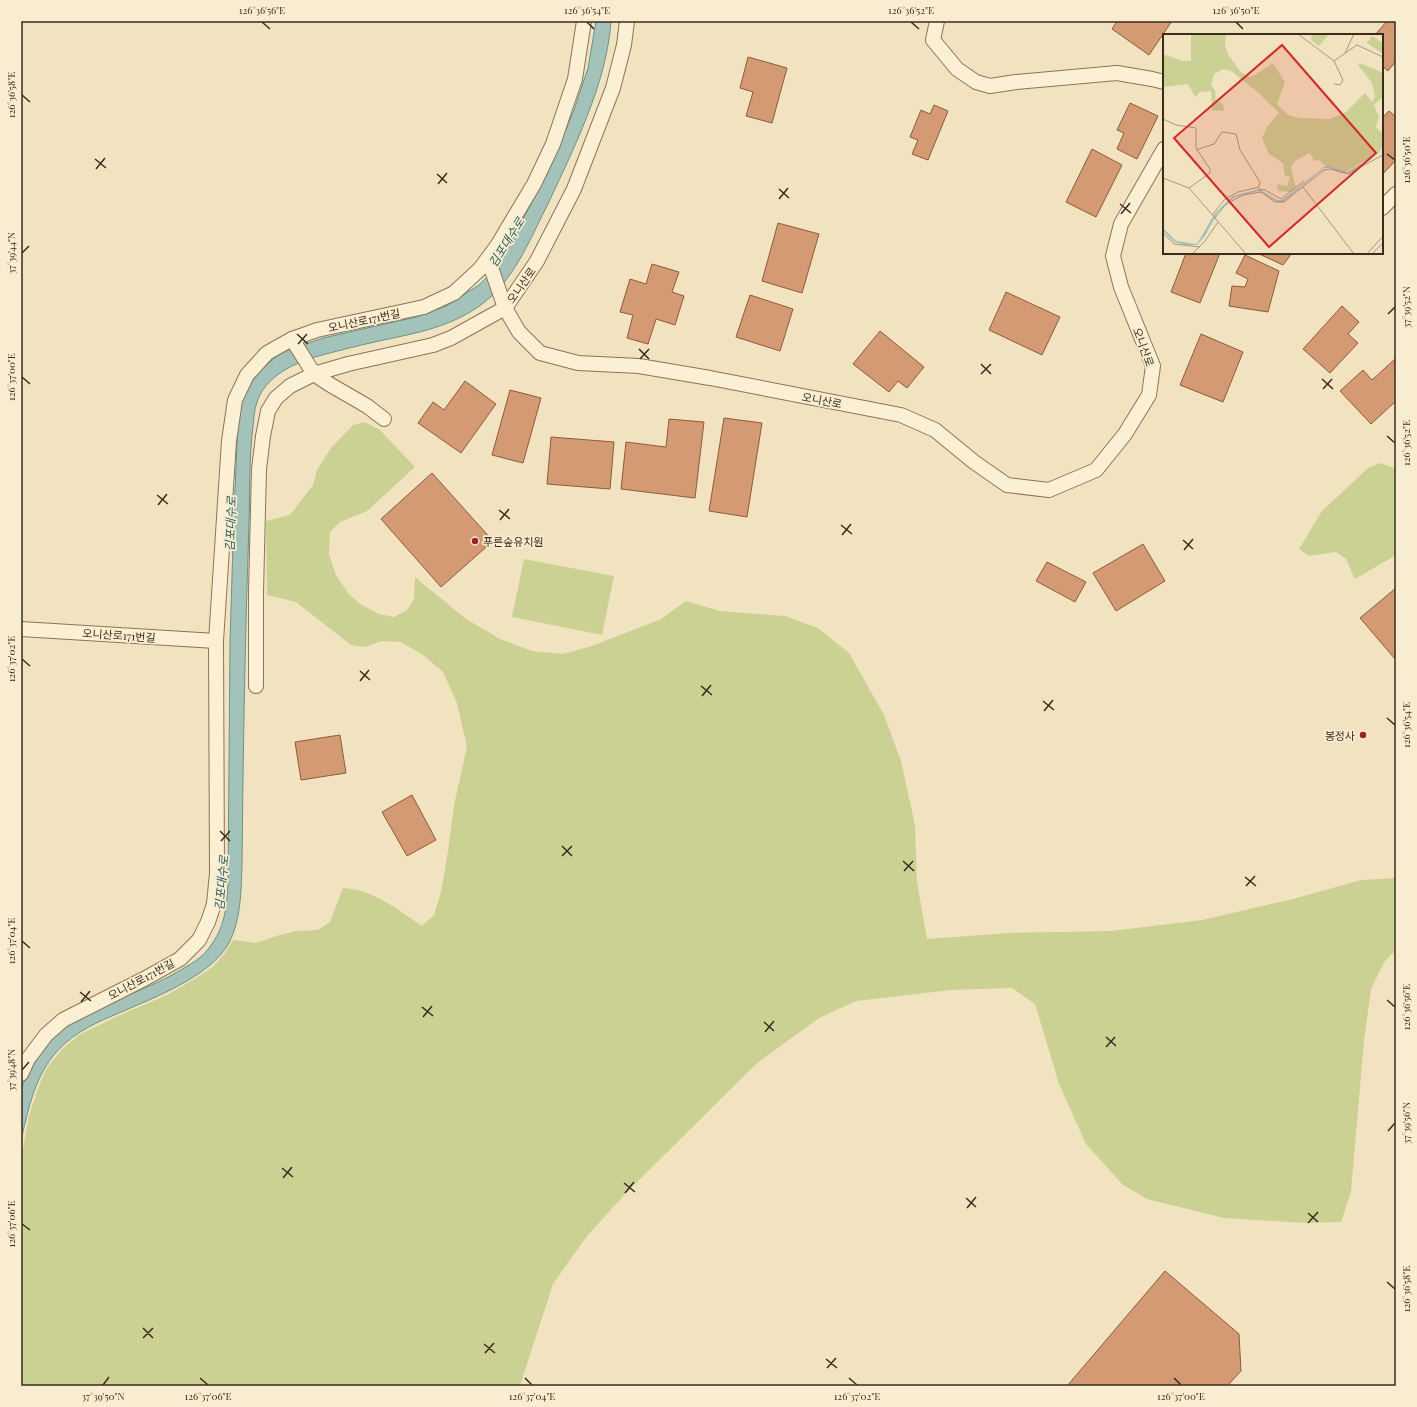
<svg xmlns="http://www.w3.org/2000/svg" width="1417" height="1407" font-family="'Playfair Display','Noto Sans KR',serif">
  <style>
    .green { fill: #cad193 }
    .water { fill: #a3c3ba; stroke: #699288 }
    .building { fill: #d39a73; stroke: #8e5b3a }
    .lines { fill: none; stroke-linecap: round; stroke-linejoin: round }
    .service-casing { stroke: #8d7356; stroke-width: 16 }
    .service { stroke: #fcf0d4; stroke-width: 14 }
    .ticks { fill: none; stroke: #3b2b1c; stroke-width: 1.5 }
    .poi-dot { fill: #a12122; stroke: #f8edd0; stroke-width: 1.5 }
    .labels { text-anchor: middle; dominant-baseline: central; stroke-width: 3.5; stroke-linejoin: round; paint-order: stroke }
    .street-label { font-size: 11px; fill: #3b2b1c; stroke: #f8edd0 }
    .poi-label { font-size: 11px; fill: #3b2b1c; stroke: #f8edd0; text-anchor: start }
    .water-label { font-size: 12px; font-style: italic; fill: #2a5c59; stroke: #f8edd0 }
    .inset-road { fill: none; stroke: #a9997e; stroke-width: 1 }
    .view { fill: #d62828; fill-opacity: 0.15; stroke: #d62828; stroke-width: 2 }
    .inset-edge { fill: none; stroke: #3b2b1c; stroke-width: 2 }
    .neatline { fill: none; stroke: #3b2b1c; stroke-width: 1.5 }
    .ticks-label { font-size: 10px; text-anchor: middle; fill: #3b2b1c }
  </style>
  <rect width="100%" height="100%" fill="#f2e3c0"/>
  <g class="green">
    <path d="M365,422L380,430L415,467L367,511L340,522L330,532L329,554L336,575L348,593L360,604L379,614L394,617L407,610L414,599L415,577L466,619L500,639L532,651L563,654L592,646L661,619L686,601L720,611L785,616L818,628L849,653L884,715L901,761L915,825L917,882L927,939L1009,933L1111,931L1202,920L1293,899L1361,880L1396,878V950L1384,962L1371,989L1364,1041L1351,1192L1341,1222L1307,1223L1224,1218L1147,1199L1123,1185L1086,1144L1059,1084L1035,1004L1012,988L951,990L856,1001L819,1018L756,1064L626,1193L587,1236L553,1284L520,1386H21V1159L29,1116L39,1085L47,1068L61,1050L79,1035L120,1015L167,995L196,978L214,966L225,953L233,940L256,943L276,936L296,931L318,930L330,922L343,888C375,890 396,909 422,926L434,915L441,892L448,851L454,805L467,747L457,703L443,672L423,655L401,642L381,641L366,647L351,645L296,602L267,595L266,521L290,515L313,485L317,470L331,448L353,425Z"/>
    <path d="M1381,463L1396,469V555L1355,579L1346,559L1336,552L1309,556L1299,549L1322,511L1368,468Z"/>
    <path d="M524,559L614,576L602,635L512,617Z"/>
  </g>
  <path class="water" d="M596,21H611C607,83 573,150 547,206C534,231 523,258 506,280C498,291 487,301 475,309C446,328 412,334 379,341C356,346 333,352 311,358C289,366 265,378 257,402C254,410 254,419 253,426C249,458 250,491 249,523C245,637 243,752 242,866C241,891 241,920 229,943C210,978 148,1000 112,1016C90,1025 68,1037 53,1056C34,1080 28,1111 21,1140C21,1125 19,1105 21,1091C23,1081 30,1070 36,1061C42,1051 49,1041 58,1033C92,1004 140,994 177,972C189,965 201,959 209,948C225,927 226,910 228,885L230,642L234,511L238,424L240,408L244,396L253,380L264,367L282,352L323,338L416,317L446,306L479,285L495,269L506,251L549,170L574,110L588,68Z"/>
  <g class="building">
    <path d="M1117,21H1172L1149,55L1112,29Z"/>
    <path d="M1387,21H1396V61L1388,71L1382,66V35H1375Z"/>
    <path d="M748,57L787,68L772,123L746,116L753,92L740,88Z"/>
    <path d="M1130,103L1158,116L1137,159L1117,149L1124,133L1117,130Z"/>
    <path d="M934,105L948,111L928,160L912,154L918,140L910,137L921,110L930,114Z"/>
    <path d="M1389,111L1396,117V162L1395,161L1382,175V118Z"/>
    <path d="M1092,149L1122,165L1096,217L1066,202Z"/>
    <path d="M778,223L819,234L802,293L762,281Z"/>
    <path d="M1186,253H1220L1200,303L1171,292Z"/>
    <path d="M1257,253H1292L1283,265Z"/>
    <path d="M1245,255L1279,271L1268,312L1229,306L1232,286L1245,287L1248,279L1236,273Z"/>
    <path d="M652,264L679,272L672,292L684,296L675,325L656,319L648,344L627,338L633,315L620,312L630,279L646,284Z"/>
    <path d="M1006,292L1060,317L1042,355L989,330Z"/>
    <path d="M750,295L793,309L780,351L736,337Z"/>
    <path d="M1342,306L1359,322L1348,334L1358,343L1330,373L1303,349Z"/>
    <path d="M880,331L924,367L907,388L898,381L889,392L853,364Z"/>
    <path d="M1201,334L1243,352L1223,402L1180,385Z"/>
    <path d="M1395,359L1396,401L1371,424L1340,391L1363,370L1372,380Z"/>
    <path d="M465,381L496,404L461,453L418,423L433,402L444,410Z"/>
    <path d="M510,390L541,398L523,463L492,455Z"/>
    <path d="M724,418L762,423L747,517L709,511Z"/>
    <path d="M669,419L704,422L695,498L621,489L626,442L666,447Z"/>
    <path d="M551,437L614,442L610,489L547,484Z"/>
    <path d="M432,473L493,541L441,587L381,519Z"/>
    <path d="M1143,544L1165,581L1116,611L1093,573Z"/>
    <path d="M1047,562L1086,582L1075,602L1036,581Z"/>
    <path d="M1396,588V660L1360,618Z"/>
    <path d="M340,735L346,773L301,780L295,742Z"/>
    <path d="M412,795L436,840L407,856L382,812Z"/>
    <path d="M1165,1271L1239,1334L1241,1371L1227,1386H1067Z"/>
  </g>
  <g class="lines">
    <g class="service-casing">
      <g id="service">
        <path d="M627,21L624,45L613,88L574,189L537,261L505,308L519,332L540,353L578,363L639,366L710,378L901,415L935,430L974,462L1007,485L1049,490L1096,470L1125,434L1149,395L1153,366L1121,287L1113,256L1121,224L1164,149"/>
        <path d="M937,21L933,40L957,69L976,82L990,86L1016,82L1117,73L1152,79L1164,82"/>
        <path d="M1382,208L1396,194"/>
        <path d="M292,339L314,374L329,384L367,406L384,419"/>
        <path d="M21,629L216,641"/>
        <path d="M256,686V592L259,469L263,436L268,411L276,398L290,386L314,374L348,364L433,345L451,338L505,308L488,259"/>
        <path d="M21,1074L28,1059L46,1035L63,1020L144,979L180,959L199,940L208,922L214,904L217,873L216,641L229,441L235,400L247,375L267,353L292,339L317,330L424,307L454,293L480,269L497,246L534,184L553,144L575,79L584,21"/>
      </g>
    </g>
    <use href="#service" class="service"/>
  </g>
  <path class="ticks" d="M262,22L270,29M587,22L594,29M911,22L919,29M1236,22L1243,29M22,95L30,102M1387,154L1395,160M95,159L106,168M96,169L105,158M437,174L447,183M438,184L447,173M779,189L789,198M779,199L788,188M1120,204L1131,213M1121,214L1130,203M22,253L29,246M1388,314L1395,307M297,334L308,344M298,344L307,334M639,349L649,359M640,359L649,349M981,364L991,374M981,374L991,364M22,377L30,384M1322,379L1333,389M1323,389L1332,379M1387,436L1395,443M157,495L168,504M158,505L167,494M499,510L510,519M500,520L509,509M841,525L852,534M842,535L851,524M1183,540L1193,549M1184,550L1193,539M22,659L30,666M360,671L370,680M360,681L369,670M701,686L712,695M702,696L711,685M1043,701L1054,710M1044,711L1053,700M1387,718L1395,725M220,831L230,841M221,841L230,831M562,846L572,856M562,856L572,846M903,861L914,871M904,871L913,861M1245,877L1256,886M1246,886L1255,876M22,941L30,948M80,992L91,1001M1387,1000L1395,1007M81,1002L90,991M422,1007L433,1016M423,1017L432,1006M764,1022L774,1031M765,1032L774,1021M1106,1037L1116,1046M1106,1047L1115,1037M22,1070L29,1062M1388,1131L1395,1123M282,1168L293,1177M283,1178L292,1167M624,1183L635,1192M625,1193L634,1182M966,1198L976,1207M967,1208L976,1197M1308,1213L1318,1222M1308,1223L1318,1212M22,1224L30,1230M1387,1282L1395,1289M143,1328L153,1338M143,1338L153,1328M484,1344L495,1353M485,1353L494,1343M826,1359L837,1368M827,1368L836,1358M200,1378L208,1385M525,1378L532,1385M849,1378L857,1385M1174,1378L1181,1385M103,1385L109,1377"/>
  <g class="poi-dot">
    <circle cx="475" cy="541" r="4"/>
    <circle cx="1363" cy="735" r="4"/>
  </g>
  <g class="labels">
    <g class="street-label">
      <text transform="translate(521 285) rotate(-55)">오니산로</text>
      <text transform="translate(364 320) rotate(-12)">오니산로171번길</text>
      <text transform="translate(1144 347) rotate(70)">오니산로</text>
      <text transform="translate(822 400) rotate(11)">오니산로</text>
      <text transform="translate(119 635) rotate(4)">오니산로171번길</text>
      <text transform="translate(141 979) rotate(-28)">오니산로171번길</text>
    </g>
    <g class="poi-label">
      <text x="483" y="541">푸른숲유치원</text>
      <text x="1355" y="735" text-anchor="end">봉정사</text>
    </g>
    <g class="water-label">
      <text transform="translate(506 242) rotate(-58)">김포대수로</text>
      <text transform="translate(230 524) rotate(-88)">김포대수로</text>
      <text transform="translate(221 883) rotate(-85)">김포대수로</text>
    </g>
  </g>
  <g transform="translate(1163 34)">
    <rect width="220" height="220" fill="#f2e3c0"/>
    <path d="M28,0H63L62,11L65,20L76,36L84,43L90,42L110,29L122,48L114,70L125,81L137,84L167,85L183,78L202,59L209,68L212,63L209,49L195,31L197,29L220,39V65H217L211,71L216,83L213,93L220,100V111L216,119L182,138L162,132L156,126L151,127L147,119L132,127L128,134L133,153L128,158L115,157L114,150L124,152L127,143L122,142L120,129L106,120L99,104L104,93L116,79L96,59L68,37L60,35L51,40L48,51L52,56L53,67L60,70L61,77L49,76L48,57L37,58L32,63L25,50L0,53V20L19,27H28ZM149,0H166L156,12L148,6ZM209,2L220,9V20L204,9Z" fill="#cad193"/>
    <path d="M220,118L186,139H180L166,134H161L120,168H114L96,157L72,163L55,178L42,202L34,211H22L11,208L0,197V194L13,207L34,210L52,179L70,162L96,155L114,166H119L161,133L165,132L184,138Z" fill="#a3c3ba"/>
    <path class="inset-road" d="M135,0L171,27L194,11L220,23M182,19L191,0M171,27L180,46L177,51L171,50M0,85L13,91L33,94V114L47,135V139L26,154M33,116L51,110L59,98L73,100L77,116L97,148L96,153L75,158L62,165L49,181M0,144L26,154L83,220M140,153L191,220M95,155L102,156L118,165L141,147M52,184L63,170L80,161L98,158L112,168H121L161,136L167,135L185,140L220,121M0,199L11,210L37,213M29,220L42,207L55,188M204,220L220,202M209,220L220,209"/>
    <path class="view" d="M119,11L213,119L106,213L11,104Z"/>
    <rect width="220" height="220" class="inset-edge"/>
  </g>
  <rect width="1417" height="1407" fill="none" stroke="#f8edd0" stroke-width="44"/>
  <rect x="22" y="22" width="1373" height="1363" class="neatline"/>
  <g class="ticks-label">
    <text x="262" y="14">126°36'56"E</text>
    <text x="587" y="14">126°36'54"E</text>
    <text x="911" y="14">126°36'52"E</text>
    <text x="1236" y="14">126°36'50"E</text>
    <text transform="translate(11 95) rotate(-90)" y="4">126°36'58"E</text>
    <text transform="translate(1406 160) rotate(-90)" y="4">126°36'50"E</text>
    <text transform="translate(11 253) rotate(-90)" y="4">37°39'44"N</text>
    <text transform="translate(1406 307) rotate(-90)" y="4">37°39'52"N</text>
    <text transform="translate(11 377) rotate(-90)" y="4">126°37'00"E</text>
    <text transform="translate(1406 443) rotate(-90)" y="4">126°36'52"E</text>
    <text transform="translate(11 659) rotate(-90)" y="4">126°37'02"E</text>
    <text transform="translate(1406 725) rotate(-90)" y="4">126°36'54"E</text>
    <text transform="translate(11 941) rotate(-90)" y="4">126°37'04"E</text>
    <text transform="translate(1406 1007) rotate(-90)" y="4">126°36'56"E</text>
    <text transform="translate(11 1070) rotate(-90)" y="4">37°39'48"N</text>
    <text transform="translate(1406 1123) rotate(-90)" y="4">37°39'56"N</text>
    <text transform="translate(11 1224) rotate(-90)" y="4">126°37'06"E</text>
    <text transform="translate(1406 1289) rotate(-90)" y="4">126°36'58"E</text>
    <text x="103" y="1400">37°39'50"N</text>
    <text x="208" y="1400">126°37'06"E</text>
    <text x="532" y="1400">126°37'04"E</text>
    <text x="857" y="1400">126°37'02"E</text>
    <text x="1181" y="1400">126°37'00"E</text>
  </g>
</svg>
